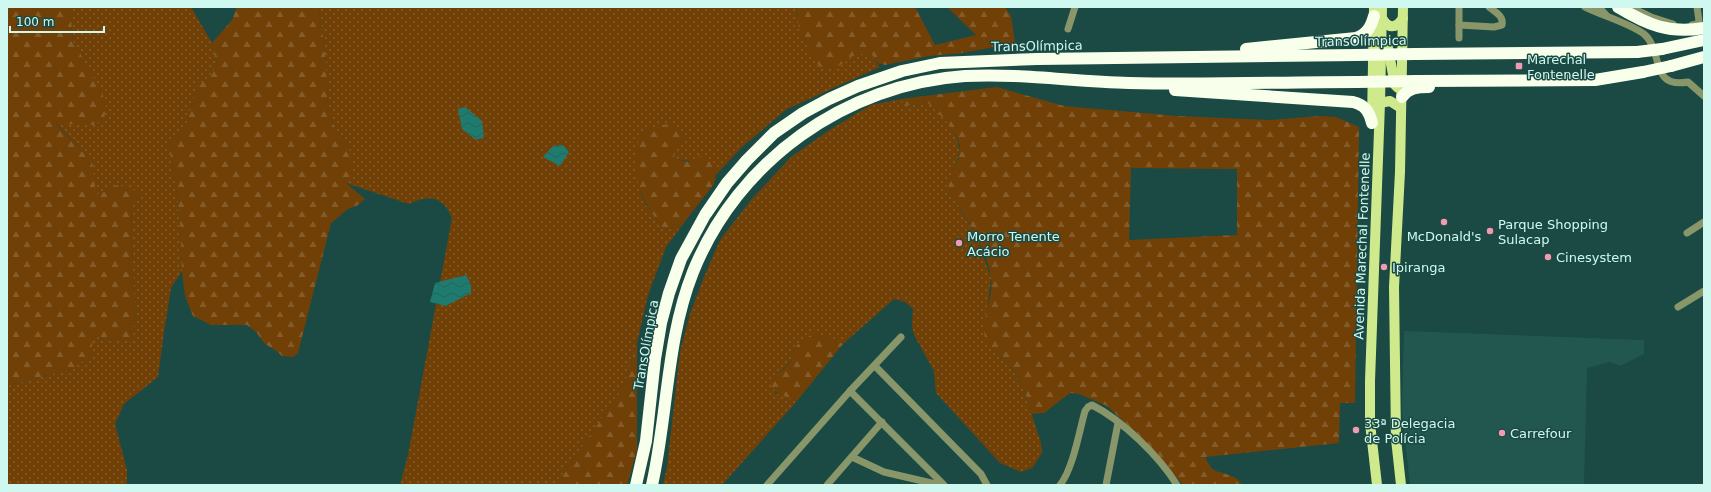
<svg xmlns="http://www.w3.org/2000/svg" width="1711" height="492" font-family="'DejaVu Sans',sans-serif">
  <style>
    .built { fill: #21574f }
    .grass { fill: url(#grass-dots) }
    .forest { fill: url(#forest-firs); fill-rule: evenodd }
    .water { fill: url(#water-waves) }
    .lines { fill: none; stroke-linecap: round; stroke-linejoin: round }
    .minor { stroke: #88966a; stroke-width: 7 }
    .primary { stroke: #cfea8d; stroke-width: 10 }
    .motorway { stroke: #f8ffea; stroke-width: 12 }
    .motorway-bridge { stroke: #f8ffea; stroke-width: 12 }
    .poi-dot { fill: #f19ab1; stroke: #1a4a43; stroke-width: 1.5 }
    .labels { text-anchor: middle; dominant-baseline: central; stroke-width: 3; stroke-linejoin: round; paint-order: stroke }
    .street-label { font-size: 13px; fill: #cff8f0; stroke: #1a4a43 }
    .poi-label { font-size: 13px; fill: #cff8f0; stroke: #1a4a43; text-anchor: start }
  </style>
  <defs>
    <pattern id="grass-dots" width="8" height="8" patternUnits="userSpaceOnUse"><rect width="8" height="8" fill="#714006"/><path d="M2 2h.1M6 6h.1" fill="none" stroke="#845c2b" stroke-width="1.8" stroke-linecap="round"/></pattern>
    <pattern id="forest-firs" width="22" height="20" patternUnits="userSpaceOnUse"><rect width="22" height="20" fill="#714006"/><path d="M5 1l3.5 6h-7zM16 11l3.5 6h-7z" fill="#845c2b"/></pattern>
    <pattern id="water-waves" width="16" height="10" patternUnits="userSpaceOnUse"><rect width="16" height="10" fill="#1e7b6f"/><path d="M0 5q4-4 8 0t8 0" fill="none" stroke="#2e625c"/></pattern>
  </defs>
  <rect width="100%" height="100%" fill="#1a4a43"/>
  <path class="built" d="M1404,331L1644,340V354L1620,366L1610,362L1587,368L1584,485H1410L1402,411Z"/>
  <g class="grass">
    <path d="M70,7H191L212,43L217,65L212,74L198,86L184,131L168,140L178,201L181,240L182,271L171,288L164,332L158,377L124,404L115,424L127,470V485H7V386L74,368L93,336L114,340H132L135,322L131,208L140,198L117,185L111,189L95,196L92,161L56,123L93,125L83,60L73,41Z"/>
    <path d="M319,7H796V15L844,62C855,53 858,52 872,55L880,67L787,109L742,147L716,175L714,165L676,159L671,150L635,162L641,194L646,205L665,231L683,224L666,247L648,295L637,343L624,387L555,485H400L408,455L452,218C443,196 429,194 409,204L346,183L347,141L338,132L332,122L328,104L325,53Z"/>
    <path d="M901,99L905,106L928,103L941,115L951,127L957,139L960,152L950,178L951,196L957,203L978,240L991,278L987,313L992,350L1009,365L1022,384L1041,443L1042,453L1032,468L1021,472L1000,463L936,393L934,371L914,335L912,326L913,309L905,302L894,299L843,344L827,337L794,349C791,361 788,367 776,373L775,393L786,396L797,401L722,485H663L667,467L680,352L690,314L704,277L720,240L751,200L791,157L831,129L871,105Z"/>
  </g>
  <g class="forest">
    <path d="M7,7H70L73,41L101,90L106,106L104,119L93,125L56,124L92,161L96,195L111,189L117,185L130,188L140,193V198L131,208L135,322L132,340H114L93,336L91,355L74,368L7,386Z"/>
    <path d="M237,7H319L325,53L328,104L332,122L338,132L347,141L350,151L352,174L346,183L365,199L358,205L348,209L331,223L298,353L293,357L282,356L275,350L265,344L256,332L247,325H211L193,316L185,296L182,271L181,240L178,201L168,140L184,131L198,86L212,74L217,65L212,43L232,20Z"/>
    <path d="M796,7H915L935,45L976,35L947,7H1005L1011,16L1015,43L962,53L929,56L885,65L878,63L872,55C849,50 852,61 834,68C831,69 825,68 821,68C807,51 797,30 796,7Z"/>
    <path d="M997,87L1064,106L1177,116L1270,120L1321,116L1336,117L1359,127L1355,403H1340L1339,443L1205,457C1207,461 1210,468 1214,470C1225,475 1236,474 1242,485H1183L1168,467L1141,437L1107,406L1079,394L1070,393L1044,413L1030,414C1028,396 1021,379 1009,365C1001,356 988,350 985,338C981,319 994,298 991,278C988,254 971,226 959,206C957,202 953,200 951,196C943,182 957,166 960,153C963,136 939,113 928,103L904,106L901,99ZM1131,168L1237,169V235L1129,240Z"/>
    <path d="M668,124L681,131L684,142L671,150L676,159L688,162L701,156L714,165L716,175L714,184L683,224L665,231C659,222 651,213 646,203C636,186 629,149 643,133C649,126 659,126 668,124Z"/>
    <path d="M814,333L827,337L843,344L797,401C787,396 773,395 770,383L776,373L784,369L790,362L794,349L799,343Z"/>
    <path d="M637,343V450L627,485H555L624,387Z"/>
  </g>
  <g class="water">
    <path d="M465,107L482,121L484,137L476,140L462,129L458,109Z"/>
    <path d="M563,145L569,152L560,166L543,157L553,146Z"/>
    <path d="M466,275L471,285V293L446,306L430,302L435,283Z"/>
  </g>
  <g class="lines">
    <g class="minor">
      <path d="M1585,7C1601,15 1631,24 1644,34C1664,51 1649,89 1688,82L1704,96"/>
      <path d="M1599,7L1607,16"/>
      <path d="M1630,7L1651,17L1673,24"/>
      <path d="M1459,25L1494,27L1502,25C1504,16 1495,12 1489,7"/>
      <path d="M1692,25L1697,24L1699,21L1697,7"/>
      <path d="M1068,29L1075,7"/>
      <path d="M1459,38V7"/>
      <path d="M1687,233L1704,222"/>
      <path d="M1678,307L1704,291"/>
      <path d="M875,366L981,474L987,485"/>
      <path d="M850,391L944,485"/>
      <path d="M852,457L884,472L940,485"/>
      <path d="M767,485L850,391L901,337"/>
      <path d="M827,485L882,422"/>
      <path d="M1060,485C1073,469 1079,432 1085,411L1088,407L1092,405C1122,420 1159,456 1177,485"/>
      <path d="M1106,485L1118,423"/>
    </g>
    <g class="primary">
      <path d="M1382,18C1388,29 1396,29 1403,18"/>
      <path d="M1388,48L1395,85L1398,88"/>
      <path d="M1380,103L1390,101L1401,108"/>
      <path d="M1372,120L1374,7"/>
      <path d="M1377,485L1370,423V381L1380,103L1382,7"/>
      <path d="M1401,485L1396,439L1394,287L1400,172L1403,7"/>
    </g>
    <g class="motorway">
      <path d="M1618,7C1648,25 1669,34 1704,28"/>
      <path d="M1246,49L1356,38C1367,34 1371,27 1374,16"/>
      <path d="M1662,49L1704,40"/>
      <path d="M1415,54L1637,52"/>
      <path d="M1671,66L1704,57"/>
      <path d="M1417,81L1595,80L1643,72"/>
      <path d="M1175,90L1353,102C1365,105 1369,111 1372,123"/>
      <path d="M1402,97C1409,88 1417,87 1429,87"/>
      <path d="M636,485L646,441L655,359L661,323L669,293L681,259L705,215L727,183L747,160L774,133L803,113L829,99L858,86L902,71L940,63L1037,59L1356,55"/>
      <path d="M652,485C668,414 666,340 693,272C738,160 846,84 965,76C1020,73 1075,82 1129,83C1205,85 1281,82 1357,82"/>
    </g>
    <g class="motorway-bridge">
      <path d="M1637,52L1662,49"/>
      <path d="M1356,55L1415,54"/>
      <path d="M1643,72L1671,66"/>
      <path d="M1357,82L1417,81"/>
    </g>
  </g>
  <g class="poi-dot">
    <rect x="1515" y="62" width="8" height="8" rx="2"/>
    <circle cx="1444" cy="222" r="4"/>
    <circle cx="1490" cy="231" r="4"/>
    <circle cx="959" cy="243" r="4"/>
    <circle cx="1548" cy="257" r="4"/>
    <circle cx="1384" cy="267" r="4"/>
    <circle cx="1356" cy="430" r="4"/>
    <circle cx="1502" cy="433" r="4"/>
  </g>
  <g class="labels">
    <g class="street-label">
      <text transform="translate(1361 41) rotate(-1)">TransOlímpica</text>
      <text transform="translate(1037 46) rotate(-1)">TransOlímpica</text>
      <text transform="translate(1362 246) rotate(-88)">Avenida Marechal Fontenelle</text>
      <text transform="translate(646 345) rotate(-80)">TransOlímpica</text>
    </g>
    <g class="poi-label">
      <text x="1527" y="59">Marechal<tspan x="1527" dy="15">Fontenelle</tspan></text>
      <text x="1498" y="224">Parque Shopping<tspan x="1498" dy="15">Sulacap</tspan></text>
      <text x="967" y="236">Morro Tenente<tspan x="967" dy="15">Acácio</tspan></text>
      <text x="1444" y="236" text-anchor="middle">McDonald's</text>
      <text x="1556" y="257">Cinesystem</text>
      <text x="1392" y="267">Ipiranga</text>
      <text x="1364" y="423">33ª Delegacia<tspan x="1364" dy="15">de Polícia</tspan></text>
      <text x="1510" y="433">Carrefour</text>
    </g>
  </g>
  <rect width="1711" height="492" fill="none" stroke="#cff8f0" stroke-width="16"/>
  <path d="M10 26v6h94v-6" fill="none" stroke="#cff8f0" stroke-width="2"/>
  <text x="16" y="26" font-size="12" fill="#cff8f0" stroke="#1a4a43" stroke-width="3" paint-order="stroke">100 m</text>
</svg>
